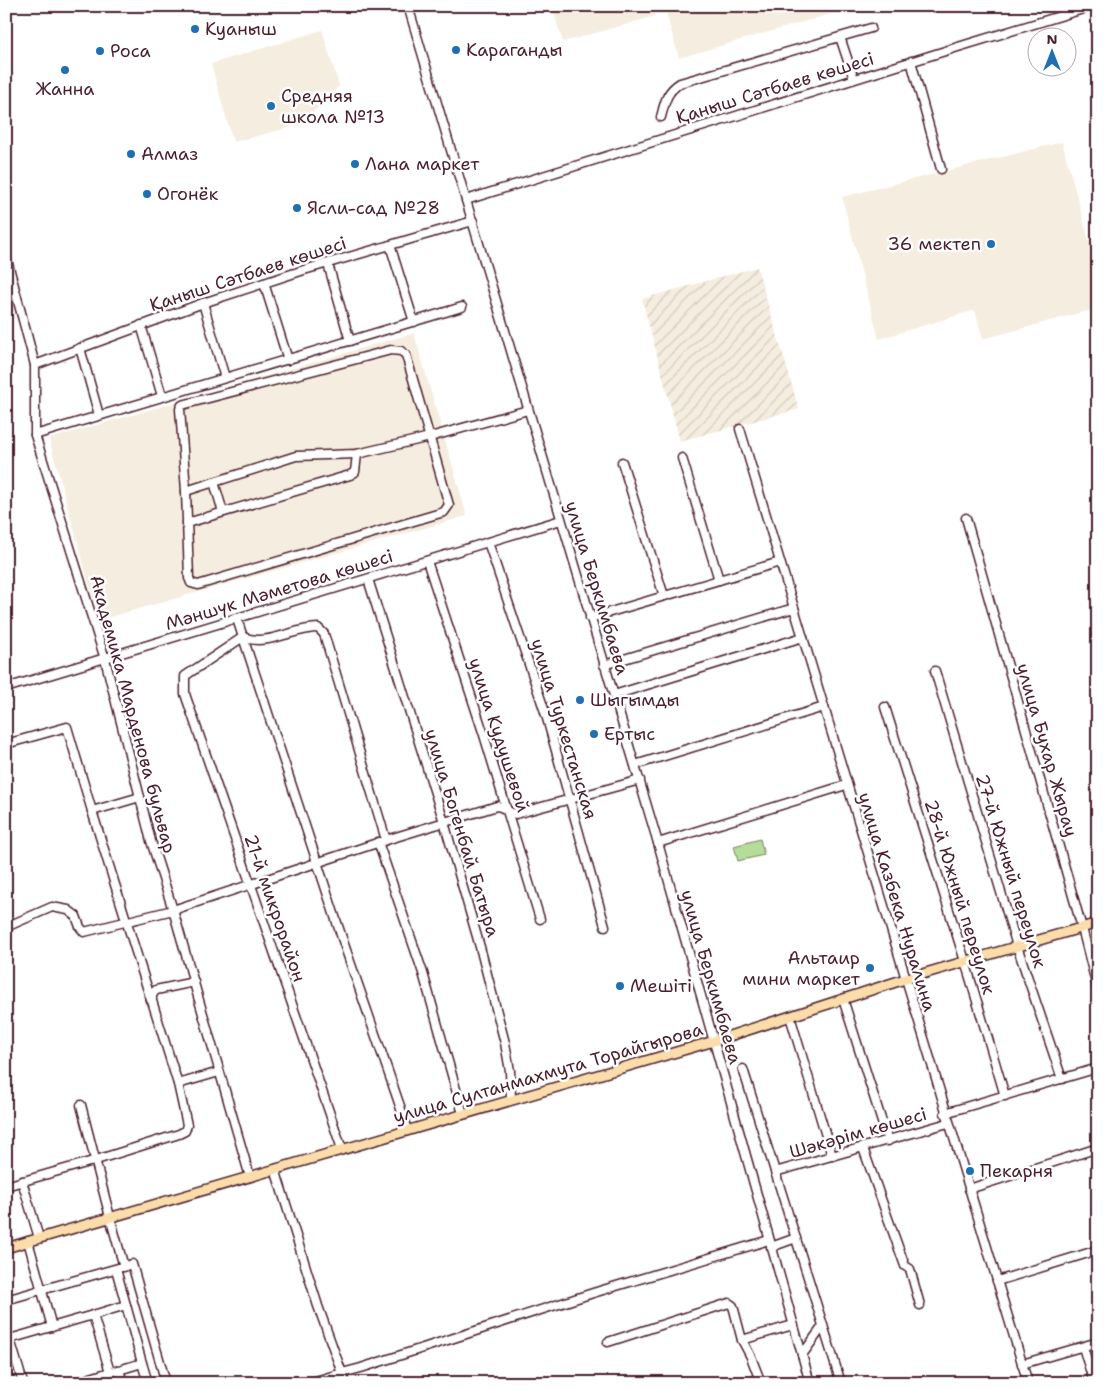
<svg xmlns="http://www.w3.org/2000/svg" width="1104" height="1389" font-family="'Shantell Sans',sans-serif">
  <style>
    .built { fill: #f5eddf }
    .industrial { fill: url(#industrial-furrows) }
    .grass { fill: #b4dd9a; stroke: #7f7e62 }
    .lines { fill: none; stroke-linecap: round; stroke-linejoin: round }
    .minor-casing { stroke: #4a1f2b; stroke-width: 11 }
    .major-casing { stroke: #4a1f2b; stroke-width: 12 }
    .minor { stroke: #fff; stroke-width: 8 }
    .major { stroke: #fbddab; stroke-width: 9 }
    .poi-dot { fill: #1f6fb2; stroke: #fff; stroke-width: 2 }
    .labels { text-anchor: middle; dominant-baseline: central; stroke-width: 5; stroke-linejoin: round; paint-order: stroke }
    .poi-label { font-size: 18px; fill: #4a1f2b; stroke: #fff; text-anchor: start }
    .street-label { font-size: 18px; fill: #4a1f2b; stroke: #fff }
  </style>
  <defs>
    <pattern id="industrial-furrows" width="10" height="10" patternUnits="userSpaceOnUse" patternTransform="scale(1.25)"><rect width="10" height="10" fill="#f5eddf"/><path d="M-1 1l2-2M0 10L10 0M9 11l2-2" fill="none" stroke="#d4cbc0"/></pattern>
  </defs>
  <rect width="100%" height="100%" fill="#fff"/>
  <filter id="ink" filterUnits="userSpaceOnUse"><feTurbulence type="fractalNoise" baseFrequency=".02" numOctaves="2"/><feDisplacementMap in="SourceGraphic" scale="10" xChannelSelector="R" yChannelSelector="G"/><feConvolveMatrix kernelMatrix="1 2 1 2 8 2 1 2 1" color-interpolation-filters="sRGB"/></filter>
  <g filter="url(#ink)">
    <g class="built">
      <path d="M552,6H652L655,16L563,42Z"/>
      <path d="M664,6H858L679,58Z"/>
      <path d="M322,30L339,86L300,125L233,142L211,64Z"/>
      <path d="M1062,142L1098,274V308L983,339L975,310L879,339L842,197Z"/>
      <path d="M414,333L467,516L99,620L49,439Z"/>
    </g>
    <path class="industrial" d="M757,267L799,409L680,441L642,299Z"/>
    <path class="grass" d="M760,839L764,855L738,861L734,846Z"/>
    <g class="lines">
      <g class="minor-casing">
        <g id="minor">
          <path d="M408,6L658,843L810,1383"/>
          <path d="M840,37L854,79"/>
          <path d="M911,61L941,169"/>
          <path d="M661,117C665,102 666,92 680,83L871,28"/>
          <path d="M466,200L958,47L1093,6"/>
          <path d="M390,245L414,322"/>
          <path d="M6,256L35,365V435L105,659L151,841L173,910L250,1177"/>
          <path d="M328,264L350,341"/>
          <path d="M264,283L288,360"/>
          <path d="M203,303L225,378"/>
          <path d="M141,325L162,396"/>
          <path d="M80,348L99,415"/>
          <path d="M391,350L401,351L406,355L449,505L444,512L198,585L191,583L189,578L186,491L180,409L182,405Z"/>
          <path d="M35,365L203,303L304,270L473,221"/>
          <path d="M740,429L1028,1383"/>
          <path d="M35,435L462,307"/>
          <path d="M682,458L719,580"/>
          <path d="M622,462L664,596"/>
          <path d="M214,482L223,512"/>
          <path d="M186,491L296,456L357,454L430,437L528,410"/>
          <path d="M966,518L1082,928L1098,991"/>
          <path d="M187,523L350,475L355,472L357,454"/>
          <path d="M488,542L546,715L605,926"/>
          <path d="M427,561L484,735L540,919"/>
          <path d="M368,579L444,822L480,947L505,1043L510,1071L511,1100"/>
          <path d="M590,618L780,562"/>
          <path d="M237,619L345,947L400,1106L407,1131"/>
          <path d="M604,665L794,608"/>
          <path d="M935,671L1017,946L1062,1079"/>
          <path d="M6,688L561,520"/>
          <path d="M614,695L803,637"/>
          <path d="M885,707L965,961L1005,1096"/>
          <path d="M6,744L67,727L92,811L140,797"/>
          <path d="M635,765L824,707"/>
          <path d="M92,811L151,1000"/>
          <path d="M378,842L423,973L463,1114"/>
          <path d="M658,843L846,785"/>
          <path d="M6,927L52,907L68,910L76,916L80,927L84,932L173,910L386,840L497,806C505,807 508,813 516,814L640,780"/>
          <path d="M843,999L888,1141"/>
          <path d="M790,1016L832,1156"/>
          <path d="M743,1069L841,1383"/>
          <path d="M178,1084L219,1072"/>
          <path d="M81,1105L110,1217L124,1267"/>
          <path d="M945,1113L1098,1068"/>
          <path d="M863,1148L905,1266L910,1269L920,1305"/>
          <path d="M342,1149L185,694V676L243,637C267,647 293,628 318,628L324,634L386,840"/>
          <path d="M275,1169L318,1306L342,1373L309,1383"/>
          <path d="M775,1172L948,1123"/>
          <path d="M22,1181L39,1238"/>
          <path d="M6,1186L93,1161L179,1134L185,1131L187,1125L178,1084L152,1001V995L156,990L194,982"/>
          <path d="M969,1189L1098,1148"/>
          <path d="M28,1241L52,1327"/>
          <path d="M771,1247L796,1238"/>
          <path d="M116,1269L142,1363L119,1370"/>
          <path d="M997,1281L1098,1250"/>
          <path d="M6,1300L132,1264L166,1383"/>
          <path d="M10,1339L23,1383"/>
          <path d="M6,1340L93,1315"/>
          <path d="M742,1340L793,1325"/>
          <path d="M608,1342L729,1303L733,1306L742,1340L751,1357L761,1383"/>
          <path d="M1083,1347L1094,1383"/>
          <path d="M802,1355L823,1326"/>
          <path d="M142,1363L148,1383"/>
          <path d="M1022,1364L1098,1342"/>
          <path d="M115,1371L119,1370L123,1383"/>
          <path d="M74,1383L110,1372L93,1315L126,1305"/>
          <path d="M345,1383L342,1373L361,1368L593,1293L769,1240"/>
        </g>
      </g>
      <g class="major-casing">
        <path id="major" d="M6,1248L714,1041L905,979L1098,923"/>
      </g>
      <use href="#minor" class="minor"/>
      <use href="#major" class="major"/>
    </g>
  </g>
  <g class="poi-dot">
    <circle cx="195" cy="29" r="5"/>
    <circle cx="456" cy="50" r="5"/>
    <circle cx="100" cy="51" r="5"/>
    <circle cx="65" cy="70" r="5"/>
    <circle cx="271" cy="106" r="5"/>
    <circle cx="131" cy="154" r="5"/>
    <circle cx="355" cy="164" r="5"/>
    <circle cx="147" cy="194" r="5"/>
    <circle cx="297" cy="208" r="5"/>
    <circle cx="991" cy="244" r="5"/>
    <circle cx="580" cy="700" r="5"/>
    <circle cx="594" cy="734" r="5"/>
    <circle cx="870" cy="968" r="5"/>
    <circle cx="620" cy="986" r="5"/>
    <circle cx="970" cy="1171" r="5"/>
  </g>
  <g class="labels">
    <g class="poi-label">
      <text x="205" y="29">Куаныш</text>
      <text x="466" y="50">Караганды</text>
      <text x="110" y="51">Роса</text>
      <text x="65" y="89" text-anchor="middle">Жанна</text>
      <text x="281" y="96">Средняя<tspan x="281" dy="21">школа №13</tspan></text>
      <text x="141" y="154">Алмаз</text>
      <text x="365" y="164">Лана маркет</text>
      <text x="157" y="194">Огонёк</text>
      <text x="307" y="208">Ясли-сад №28</text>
      <text x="981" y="244" text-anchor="end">36 мектеп</text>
      <text x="590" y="700">Шыгымды</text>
      <text x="604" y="734">Ертыс</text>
      <text x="860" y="958" text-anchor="end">Альтаир<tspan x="860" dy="21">мини маркет</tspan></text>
      <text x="630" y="986">Мешіті</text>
      <text x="980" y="1171">Пекарня</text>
    </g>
    <g class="street-label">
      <text transform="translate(775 88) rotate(-17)">Қаныш Сәтбаев көшесі</text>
      <text transform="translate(248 274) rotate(-18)">Қаныш Сәтбаев көшесі</text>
      <text transform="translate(597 588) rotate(73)">улица Беркимбаева</text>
      <text transform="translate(279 590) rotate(-17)">Мәншүк Мәметова көшесі</text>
      <text transform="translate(133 714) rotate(75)">Академика Марденова бульвар</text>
      <text transform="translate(564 729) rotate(73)">улица Туркестанская</text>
      <text transform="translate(499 735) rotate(72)">улица Кудушевой</text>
      <text transform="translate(1047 750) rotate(74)">улица Бухар Жырау</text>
      <text transform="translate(462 833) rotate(73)">улица Богенбай Батыра</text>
      <text transform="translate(1011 871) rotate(73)">27-й Южный переулок</text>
      <text transform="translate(960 897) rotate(73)">28-й Южный переулок</text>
      <text transform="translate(897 902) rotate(73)">улица Казбека Нуралина</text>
      <text transform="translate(275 908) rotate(71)">21-й микрорайон</text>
      <text transform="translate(711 977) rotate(74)">улица Беркимбаева</text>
      <text transform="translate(548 1073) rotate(-16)">улица Султанмахмута Торайгырова</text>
      <text transform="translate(858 1133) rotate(-16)">Шәкәрім көшесі</text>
    </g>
  </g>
  <rect width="1104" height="1389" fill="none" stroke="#fff" stroke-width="25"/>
  <rect x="12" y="12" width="1079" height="1364" fill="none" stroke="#4a1f2b" stroke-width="2" filter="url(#ink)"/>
  <g transform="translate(1052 52)"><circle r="24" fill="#ffffff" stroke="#b7a5aa"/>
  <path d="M0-4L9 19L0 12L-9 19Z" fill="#1f6fb2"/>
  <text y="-8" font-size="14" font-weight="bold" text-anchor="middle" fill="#4a1f2b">N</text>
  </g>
</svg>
